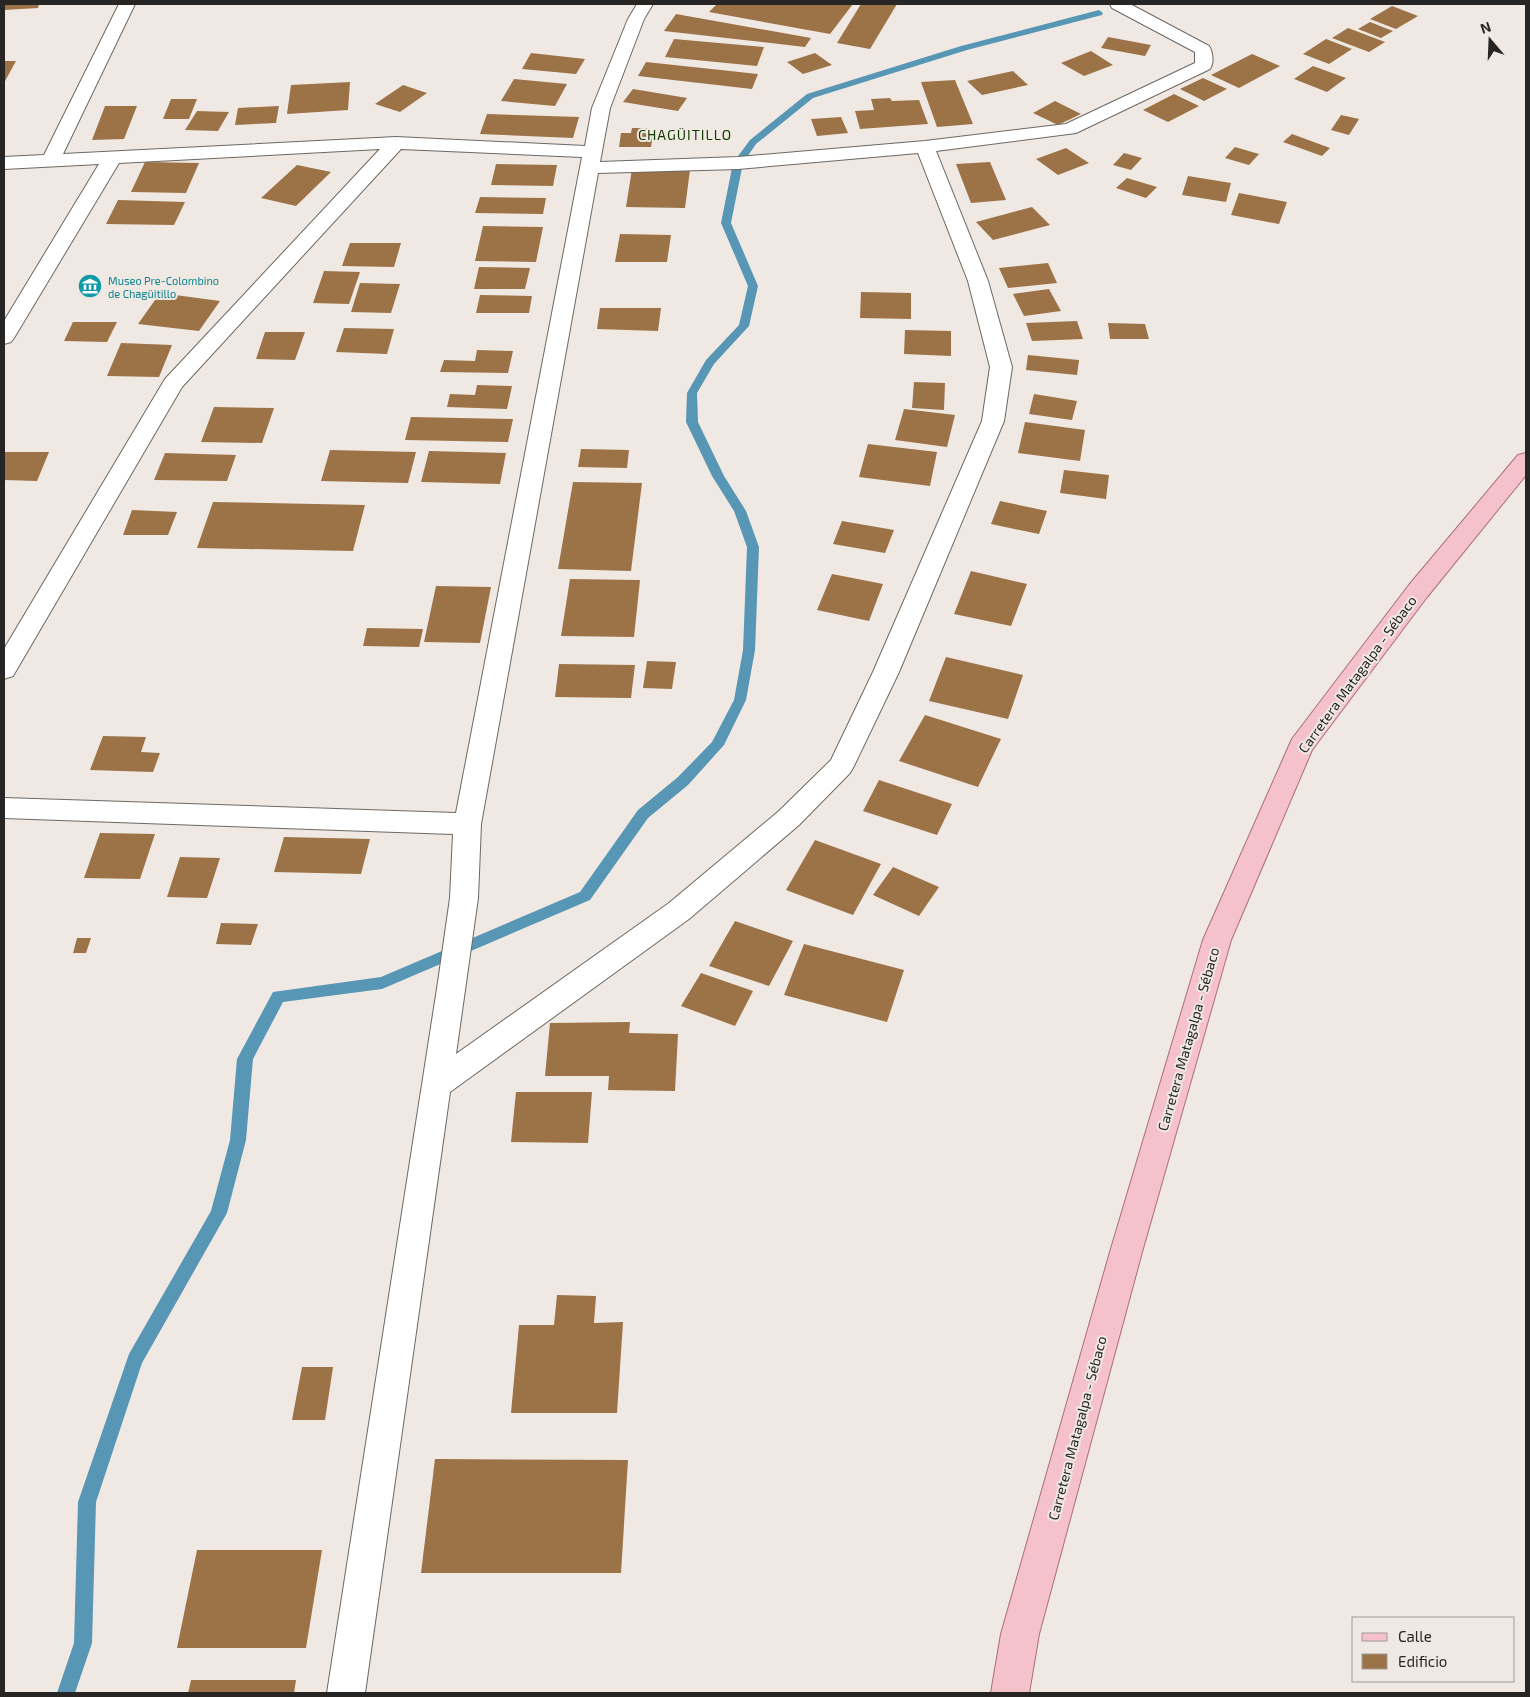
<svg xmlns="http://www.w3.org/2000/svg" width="1530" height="1697" font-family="'Exo 2',sans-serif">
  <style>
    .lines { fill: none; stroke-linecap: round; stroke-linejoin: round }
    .stream { fill: #5796b4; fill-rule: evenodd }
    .building { fill: #9c7247 }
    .minor-casing { stroke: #6d6863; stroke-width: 2 }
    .major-casing { stroke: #a96f79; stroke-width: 2 }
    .minor { fill: #fff; fill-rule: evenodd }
    .major { fill: #f5c1ca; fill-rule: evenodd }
    .labels { text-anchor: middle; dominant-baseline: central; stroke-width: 4; stroke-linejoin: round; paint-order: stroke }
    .far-culture-label { font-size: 11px; fill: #0d838f; stroke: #f0e9e3; text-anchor: start }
    .far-quarter-label { font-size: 14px; letter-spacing: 1px; fill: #0f3a00; stroke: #f0e9e3 }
    .street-label { font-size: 14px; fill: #282624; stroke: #f0e9e3 }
  </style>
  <rect width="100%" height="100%" fill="#f0e9e3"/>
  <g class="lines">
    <path class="stream" d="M1099,10L1103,13L1102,15L967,50L813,98L756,144L743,163L731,223L758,286L749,326L714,364L697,393L698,422L724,476L746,511L759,547L755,650L746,700L724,745L688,785L648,818L590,900L382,989L283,1002L253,1059L246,1140L227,1213L142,1363L96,1502L92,1643L75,1693H57L74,1643L78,1502L129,1354L211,1211L230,1140L237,1059L273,992L381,977L580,892L638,810L678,777L712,742L734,700L743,650L747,547L734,511L712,476L686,422L687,393L706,360L739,325L748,286L721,223L733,163L750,140L807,94L961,46Z"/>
  </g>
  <g class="building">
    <path d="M5,4H39L38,8L4,10Z"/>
    <path d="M717,4H853L830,34L709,12Z"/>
    <path d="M861,4H897L870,49L837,43Z"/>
    <path d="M1392,6L1418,16L1396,29L1370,19Z"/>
    <path d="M676,14L811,38L805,47L664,31Z"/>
    <path d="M1370,22L1393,31L1381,38L1358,29Z"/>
    <path d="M1348,28L1385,42L1369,52L1332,38Z"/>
    <path d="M1108,37L1151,45L1145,56L1101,48Z"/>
    <path d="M674,39L764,47L757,66L665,57Z"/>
    <path d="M1326,39L1352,49L1329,64L1303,54Z"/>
    <path d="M1091,51L1113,65L1084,76L1061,63Z"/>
    <path d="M531,53L585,59L576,74L522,69Z"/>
    <path d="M815,53L832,65L803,74L787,62Z"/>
    <path d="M1252,54L1280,66L1239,88L1211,75Z"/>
    <path d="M4,61H16L4,83Z"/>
    <path d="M646,62L758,74L752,89L638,76Z"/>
    <path d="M1313,66L1346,78L1327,92L1294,79Z"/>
    <path d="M1013,71L1028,85L982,95L967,81Z"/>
    <path d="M1203,78L1227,89L1204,101L1180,89Z"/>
    <path d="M514,79L567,84L555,106L501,101Z"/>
    <path d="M955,80L973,124L937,127L921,82Z"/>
    <path d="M350,82L348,110L287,114L291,85Z"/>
    <path d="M403,85L427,93L400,112L375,104Z"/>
    <path d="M633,89L687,98L678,111L623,102Z"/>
    <path d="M1174,94L1199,106L1168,122L1143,110Z"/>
    <path d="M890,98L892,101L919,100L928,124L860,129L855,111L874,110L871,99Z"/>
    <path d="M171,99H197L189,119H163Z"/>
    <path d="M1055,101L1081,114L1058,125L1033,113Z"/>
    <path d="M105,106H137L124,139L92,140Z"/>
    <path d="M279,106L276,123L235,125L238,108Z"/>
    <path d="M197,111L229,112L218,131L185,130Z"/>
    <path d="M487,114L579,117L573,138L480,134Z"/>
    <path d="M1341,115L1359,119L1349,135L1331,130Z"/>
    <path d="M841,117L848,133L817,136L811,119Z"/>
    <path d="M632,128H647L646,134H653L651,147H619L621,133H631Z"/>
    <path d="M1292,134L1330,148L1322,156L1283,142Z"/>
    <path d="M1235,147L1259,154L1249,165L1225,158Z"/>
    <path d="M1066,148L1089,163L1058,175L1036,159Z"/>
    <path d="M1124,153L1142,158L1131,170L1113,165Z"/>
    <path d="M145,162L199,163L186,193L131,192Z"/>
    <path d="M990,162L1006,200L971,203L956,164Z"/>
    <path d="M496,164L557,165L553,186L491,185Z"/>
    <path d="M297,165L331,172L296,206L261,198Z"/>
    <path d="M632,169L690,170L685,208L626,207Z"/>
    <path d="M1188,176L1231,183L1226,202L1182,195Z"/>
    <path d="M1127,178L1157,187L1146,198L1116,188Z"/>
    <path d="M1239,193L1287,202L1279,224L1231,215Z"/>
    <path d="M480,197L546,198L543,214L475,213Z"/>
    <path d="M118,200L185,202L174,225L106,224Z"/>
    <path d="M1032,207L1050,225L993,240L976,222Z"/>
    <path d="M483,226L543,227L536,262L475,261Z"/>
    <path d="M620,234L671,235L667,262H615Z"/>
    <path d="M350,243H401L394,267L342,266Z"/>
    <path d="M1048,263L1057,283L1008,288L999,268Z"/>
    <path d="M479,267L530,268L525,289H474Z"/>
    <path d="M324,271L360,272L349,304L313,303Z"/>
    <path d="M360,283L400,284L391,313L351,312Z"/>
    <path d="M1049,289L1061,311L1024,316L1013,294Z"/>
    <path d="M861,292L911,293V319L860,318Z"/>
    <path d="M160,293L220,301L199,331L138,324Z"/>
    <path d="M480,295L532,296L529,313H476Z"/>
    <path d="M600,308H661L658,331L597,329Z"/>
    <path d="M1077,321L1083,339L1032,341L1026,323Z"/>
    <path d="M73,322H117L107,342L64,341Z"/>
    <path d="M1108,323L1145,324L1149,339H1110Z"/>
    <path d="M344,328L394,329L387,354L336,352Z"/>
    <path d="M905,330L951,331V356L904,354Z"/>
    <path d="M265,332H305L295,360L256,359Z"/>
    <path d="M121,343L172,345L159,377L107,376Z"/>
    <path d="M477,350L513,351L508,373L440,372L444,360L475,361Z"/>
    <path d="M1028,355L1079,360L1077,375L1026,370Z"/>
    <path d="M914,382L945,383L944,410L912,408Z"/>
    <path d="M477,385L512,386L507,409L447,407L450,394L475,395Z"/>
    <path d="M1034,394L1077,401L1072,420L1029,414Z"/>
    <path d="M214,407L274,408L262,443L201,442Z"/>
    <path d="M904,409L955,415L947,447L895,440Z"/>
    <path d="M411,417L513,419L508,442L405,440Z"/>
    <path d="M1025,422L1085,430L1080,461L1018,453Z"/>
    <path d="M868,444L937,452L930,486L859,477Z"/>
    <path d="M581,449L629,450L627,468L578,467Z"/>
    <path d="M330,450L416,452L408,483L321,481Z"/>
    <path d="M429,451L506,453L500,484L421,482Z"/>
    <path d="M4,452H49L37,481L4,480Z"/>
    <path d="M165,453L236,455L227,481L154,480Z"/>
    <path d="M1064,470L1109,475L1106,499L1060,493Z"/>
    <path d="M573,482L642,483L631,571L558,569Z"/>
    <path d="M1000,501L1047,511L1039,534L991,524Z"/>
    <path d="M213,502L365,505L353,551L197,548Z"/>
    <path d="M132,510L177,512L168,535H123Z"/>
    <path d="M842,521L894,530L885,553L833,544Z"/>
    <path d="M971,571L1027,584L1011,626L954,614Z"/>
    <path d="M832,574L883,584L869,621L817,610Z"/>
    <path d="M570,579L640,580L634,637L561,636Z"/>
    <path d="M436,586L491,587L480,643L424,642Z"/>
    <path d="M367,628L423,629L419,647L363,646Z"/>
    <path d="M946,657L1023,675L1008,719L929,701Z"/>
    <path d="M647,661L676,662L672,689L643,688Z"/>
    <path d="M559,664L635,665L631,698L555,697Z"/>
    <path d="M925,715L1001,739L978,787L899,761Z"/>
    <path d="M103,736L146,737L141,752L160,753L153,772L90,770Z"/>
    <path d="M879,780L952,804L937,835L863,811Z"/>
    <path d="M100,833L155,834L140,879L84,878Z"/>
    <path d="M284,837L370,839L361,874L274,872Z"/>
    <path d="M815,840L881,864L853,915L786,890Z"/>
    <path d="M180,857L220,858L207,898L167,897Z"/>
    <path d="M893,867L939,887L919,916L873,895Z"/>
    <path d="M735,921L793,941L769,986L709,966Z"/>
    <path d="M221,923L258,924L251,945L216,944Z"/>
    <path d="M77,938H91L86,953H73Z"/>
    <path d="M804,944L904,970L887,1022L784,995Z"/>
    <path d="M701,973L753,991L735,1026L681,1006Z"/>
    <path d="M630,1022L629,1033L678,1034L675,1091L608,1090L609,1076H545L550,1023Z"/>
    <path d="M516,1092H592L588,1143L511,1142Z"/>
    <path d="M557,1295L596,1296L594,1323L623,1322L617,1413H511L519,1325H554Z"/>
    <path d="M302,1367H333L325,1420H292Z"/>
    <path d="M435,1459L628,1460L621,1573H421Z"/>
    <path d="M197,1550H322L306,1648H177Z"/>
    <path d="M191,1680H296L294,1693H188Z"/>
  </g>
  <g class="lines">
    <g class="minor-casing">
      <path id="minor" d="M119,4H135L63,154L396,137L585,146L592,108L628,19L637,4H653L644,19L610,108L600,162L738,157L925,141L1066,124L1195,63V52L1112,8L1110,4H1130L1209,46C1213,52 1214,63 1210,69L1076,133L936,151L988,281L1012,367L1004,421L899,672L854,766L850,773L799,825L689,919L450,1092L365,1693H327L438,982L450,898L453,834L4,818V798L456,813L582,157L401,149L182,387L13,676L4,679V649L165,379L380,149L119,163L14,338L11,342L4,344V321L99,164L4,169V157L44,155ZM918,153L968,281L990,367L982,421L873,672L831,760L779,811L669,903L456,1054L478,898L481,824L598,173L738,169Z"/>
    </g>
    <g class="major-casing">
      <path id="major" d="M1526,453V475L1427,597L1312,750L1231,940L1142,1252L1039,1634L1029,1693H991L1001,1634L1110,1252L1203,940L1292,739L1409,585L1518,455Z"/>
    </g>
    <use href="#minor" class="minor"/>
    <use href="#major" class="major"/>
  </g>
  <defs>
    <g id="museum-disc" transform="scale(1.25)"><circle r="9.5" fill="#0f9aa8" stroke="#f0e9e3"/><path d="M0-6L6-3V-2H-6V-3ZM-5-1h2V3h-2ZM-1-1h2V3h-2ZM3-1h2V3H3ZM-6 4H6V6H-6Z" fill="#fff"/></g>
  </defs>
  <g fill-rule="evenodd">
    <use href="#museum-disc" x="90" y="286"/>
  </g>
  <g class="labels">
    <g class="far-culture-label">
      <text x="108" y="280">Museo Pre-Colombino<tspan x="108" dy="13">de Chagüitillo</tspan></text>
    </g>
    <g class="far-quarter-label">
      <text x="685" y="134">CHAGÜITILLO</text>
    </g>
    <g class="street-label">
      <text transform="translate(1357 674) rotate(-54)">Carretera Matagalpa - Sébaco</text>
      <text transform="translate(1188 1039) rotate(-74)">Carretera Matagalpa - Sébaco</text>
      <text transform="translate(1077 1428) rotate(-75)">Carretera Matagalpa - Sébaco</text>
    </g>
  </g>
  <rect width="1530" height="1697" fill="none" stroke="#282624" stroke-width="10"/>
  <rect x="1352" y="1617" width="162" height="65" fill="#f0e9e3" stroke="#a09b97"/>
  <rect x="1362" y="1633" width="25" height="8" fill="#f5c1ca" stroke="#a09b97"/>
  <text x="1398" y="1642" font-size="15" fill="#282624">Calle</text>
  <rect x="1362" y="1654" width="25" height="15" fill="#9c7247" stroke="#a09b97"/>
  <text x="1398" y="1667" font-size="15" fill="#282624">Edificio</text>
  <g transform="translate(1490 40) rotate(341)" stroke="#f0e9e3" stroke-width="4" paint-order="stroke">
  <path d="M0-4L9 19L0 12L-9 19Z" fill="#282624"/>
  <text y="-8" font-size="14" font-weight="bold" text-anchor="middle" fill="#282624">N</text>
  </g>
</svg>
